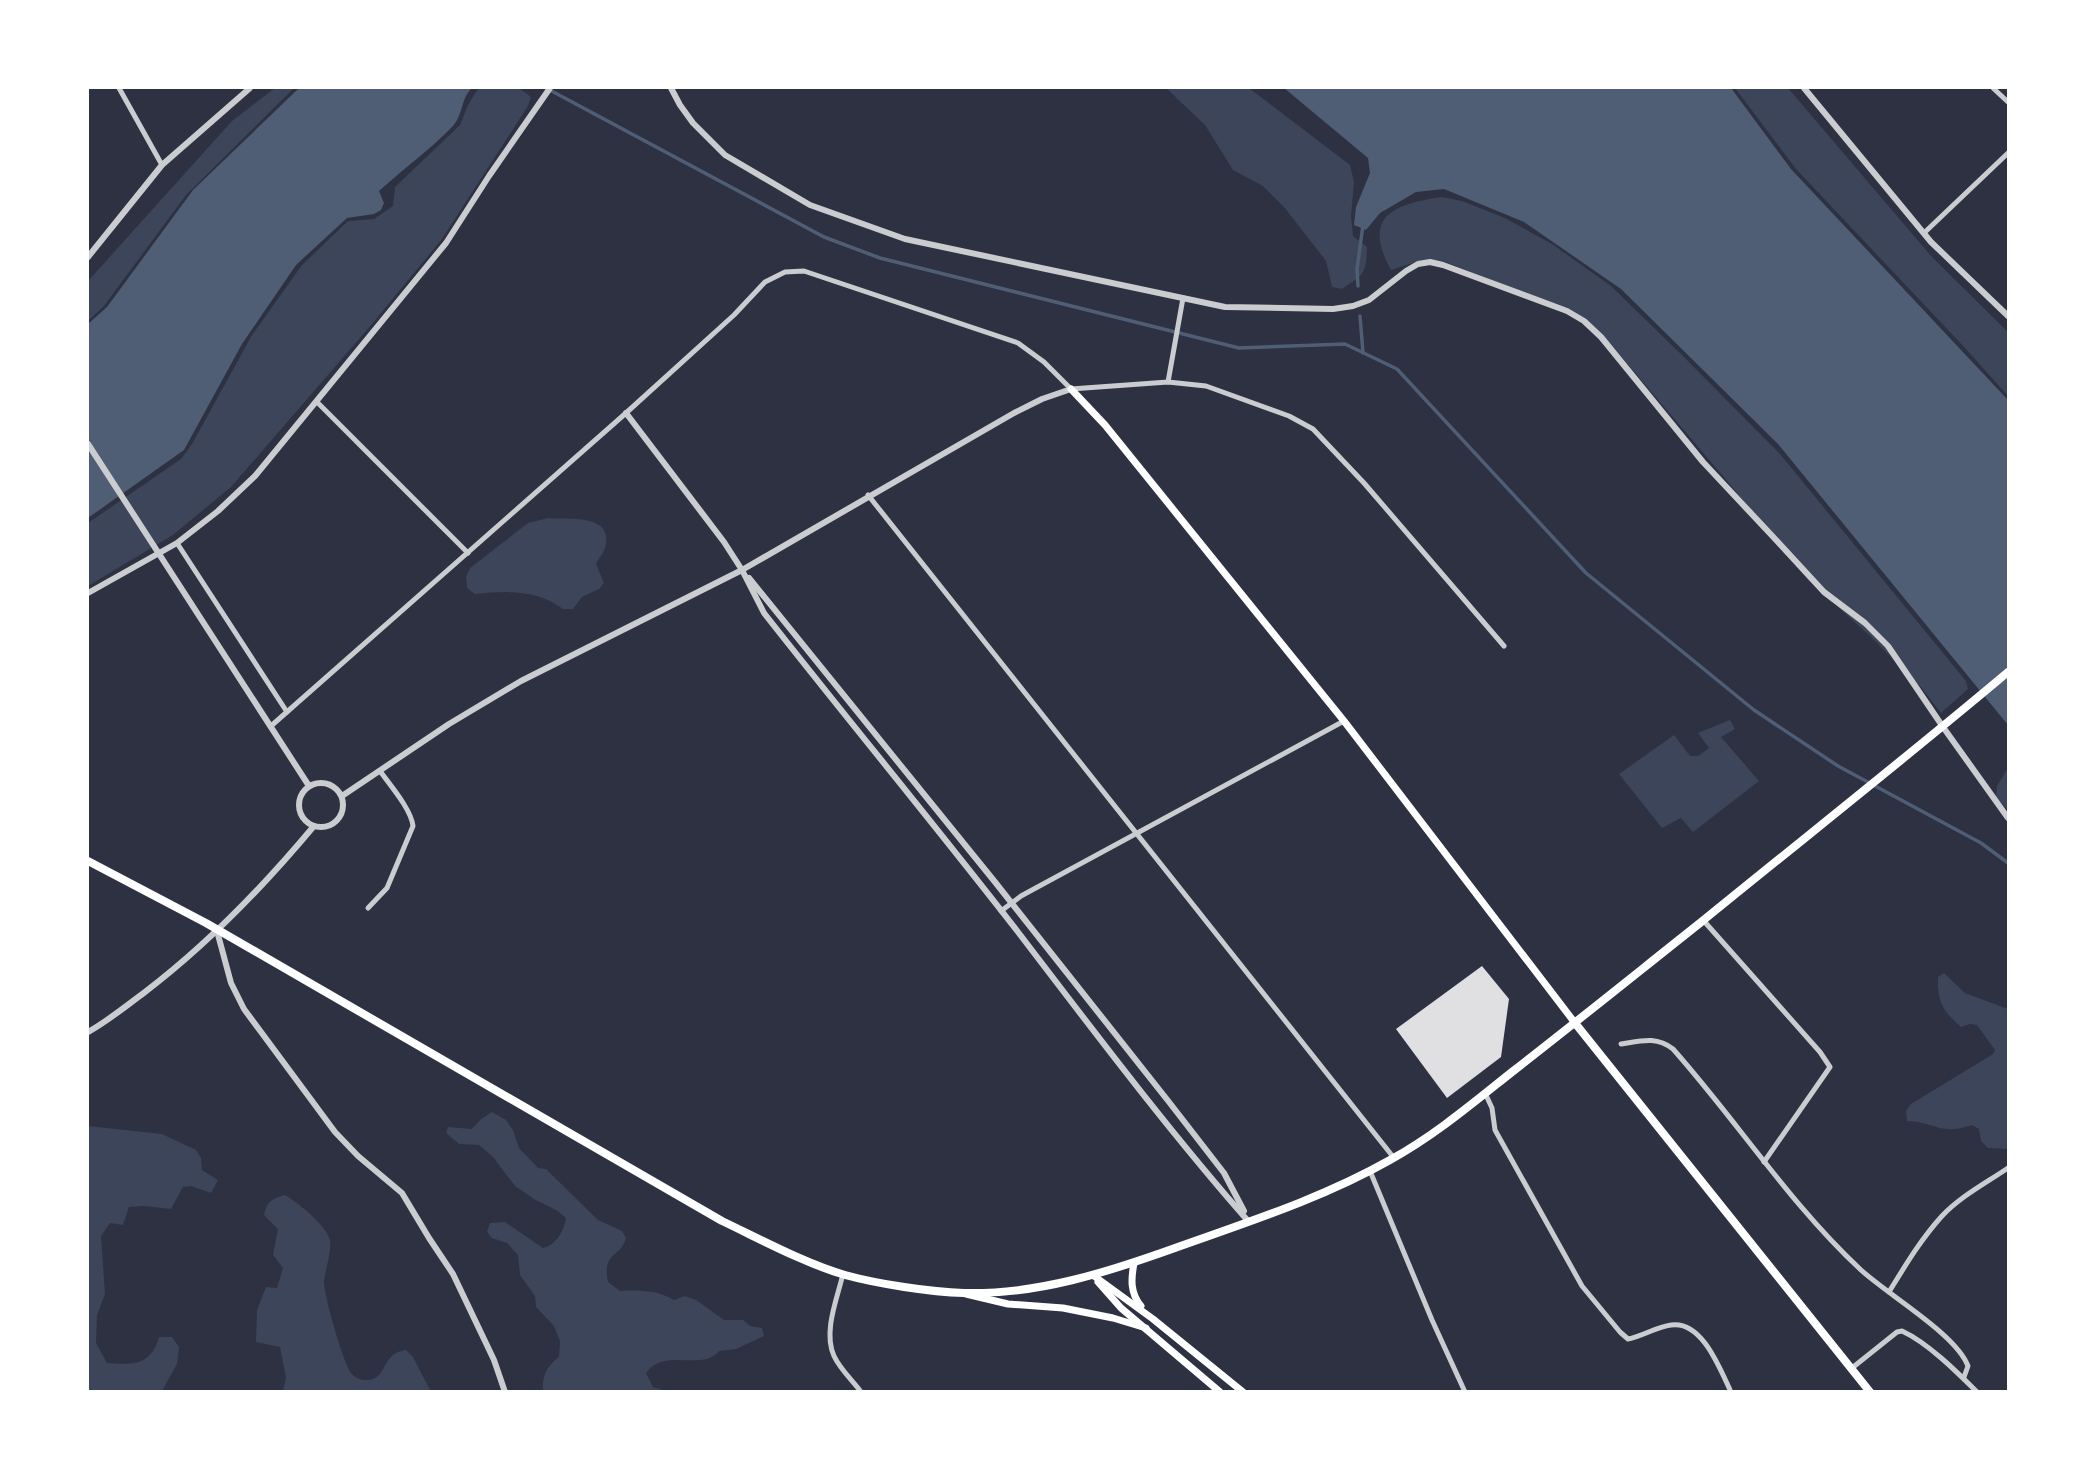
<svg xmlns="http://www.w3.org/2000/svg" width="2096" height="1479" font-family="'Exo 2',sans-serif">
  <style>
    .green { fill: #3c4559 }
    .water { fill: #4f5d75 }
    .lines { fill: none; stroke-linecap: round; stroke-linejoin: round }
    .stream { stroke: #4f5d75; stroke-width: 3.5 }
    .building { fill: #e0e0e3 }
    .minor { stroke: #caccd0; stroke-width: 5 }
    .tertiary { stroke: #caccd0; stroke-width: 6 }
    .secondary { stroke: #fff; stroke-width: 7 }
    .primary { stroke: #fff; stroke-width: 8 }
  </style>
  <rect width="100%" height="100%" fill="#2d3142"/>
  <g class="green">
    <path d="M275,88H294L186,195L104,306L88,321V281L232,121Z"/>
    <path d="M480,88H519L531,97L528,106L442,239L372,324L231,487L173,535L88,586V523L181,459L192,444L252,335L302,265L348,221L374,219L393,206L395,187L460,125L468,105L477,90Z"/>
    <path d="M1166,88H1249L1350,165L1354,182L1351,216L1353,236L1367,247C1366,275 1364,274 1342,289L1332,287L1326,261L1284,207L1263,186L1233,170L1205,125Z"/>
    <path d="M1735,88H1788L1932,257L2008,332V396L1965,348L1796,169Z"/>
    <path d="M1442,197L1462,201L1505,218L1552,244L1611,286L1683,356L1780,454L1966,681L1968,689L1941,713L1920,686L1870,636L1807,579L1728,482L1614,348L1586,319L1524,293L1443,261L1423,260L1391,270C1361,216 1394,204 1442,197Z"/>
    <path d="M548,518C567,520 611,513 606,544C605,552 599,557 596,564L604,583L599,589L582,597L573,609H563C537,589 506,591 475,594L467,588L466,577L470,568L528,523Z"/>
    <path d="M1730,720L1735,729L1721,737L1759,781L1693,832L1681,818L1662,828L1619,774L1674,735L1690,756H1698L1709,748L1698,733Z"/>
    <path d="M2008,768V810L1996,797L1997,786Z"/>
    <path d="M1944,973L1965,993L2008,1009V1149L1988,1148L1981,1141L1979,1129L1972,1125C1940,1136 1936,1122 1907,1121L1906,1111L1911,1104L1993,1054L1995,1050L1977,1025L1970,1024L1961,1027C1943,1011 1937,1002 1938,977Z"/>
    <path d="M492,1112L506,1120L513,1130L519,1148L538,1168L546,1169L598,1220L622,1231L626,1238C620,1259 602,1251 608,1282L620,1291C639,1290 657,1290 674,1300L685,1296L696,1300L724,1320H743L750,1326L762,1328L764,1336L736,1349L719,1351C703,1372 664,1347 646,1373L653,1387L666,1391H543C542,1376 546,1367 559,1357L560,1341L554,1326L536,1307L535,1296L520,1275L518,1255L507,1243L492,1238L487,1232L490,1223L505,1222L543,1248C556,1245 564,1231 566,1218L556,1210L534,1199L515,1186L493,1157L479,1145L459,1144L446,1133L448,1127L472,1129L481,1119Z"/>
    <path d="M88,1126L162,1134L196,1150L201,1158L202,1170L218,1180L211,1193L191,1186L183,1187L171,1209L143,1206L129,1207L123,1225L110,1223L101,1236L105,1294L97,1315L96,1343L107,1363C132,1365 151,1366 159,1337H172L179,1347L177,1364L162,1391H88Z"/>
    <path d="M285,1195C296,1201 327,1226 330,1240C332,1251 325,1270 324,1282C324,1295 344,1366 352,1374C355,1378 362,1380 366,1380C385,1380 382,1361 396,1353C399,1351 403,1351 406,1350L413,1357L430,1390L429,1391H283L286,1378L280,1347L256,1342L257,1310L266,1287L277,1288L283,1268L273,1255L278,1229L264,1215C267,1202 271,1199 285,1195Z"/>
  </g>
  <g class="water">
    <path d="M299,88H472C461,98 463,115 453,126C430,150 403,169 379,191L384,203L381,210L374,214L347,218L296,265L242,344L184,450L88,518V324L107,307L193,190Z"/>
    <path d="M1284,88H1731L1791,169L2008,400V725L1778,444L1621,289L1524,222L1444,189L1416,192L1380,213L1366,230L1354,225L1356,207L1370,173L1368,158Z"/>
  </g>
  <g class="lines">
    <g class="stream">
      <path d="M546,88L824,237L880,258L1239,348L1345,344L1397,369L1586,573L1754,710L1838,766L1981,843L2008,863"/>
      <path d="M1358,286L1357,269L1363,225"/>
      <path d="M1360,316L1363,353"/>
    </g>
  </g>
  <path class="building" d="M1482,966L1509,999L1501,1057L1447,1098L1396,1029Z"/>
  <g class="lines">
    <g class="minor">
      <path d="M119,88L162,165"/>
      <path d="M1993,88L2008,102"/>
      <path d="M1924,233L2008,153"/>
      <path d="M1168,382L1183,298"/>
      <path d="M317,402L468,553"/>
      <path d="M868,495L1394,1158"/>
      <path d="M177,543L287,712"/>
      <path d="M271,726L626,413L734,315L765,282L785,272L804,271L1018,343L1044,362L1071,389L1168,382L1206,386L1289,416L1313,429L1364,483L1504,646"/>
      <path d="M368,908L387,888L413,826C411,809 390,785 380,771"/>
      <path d="M1001,911L1021,896L1344,721"/>
      <path d="M1703,920L1820,1052L1830,1067L1764,1162"/>
      <path d="M1621,1044C1641,1041 1656,1036 1673,1049C1737,1121 1790,1204 1861,1270C1888,1295 1956,1334 1968,1366L1964,1377"/>
      <path d="M1485,1093L1492,1108L1495,1130L1582,1286L1620,1332L1628,1339C1643,1336 1656,1327 1671,1325C1702,1320 1720,1369 1731,1392"/>
      <path d="M1370,1171L1432,1320L1465,1392"/>
      <path d="M843,1274C837,1299 823,1332 834,1356C840,1369 852,1380 861,1392"/>
      <path d="M1889,1292C1905,1266 1921,1239 1942,1216C1961,1196 1986,1183 2008,1168"/>
      <path d="M1852,1368L1897,1332L1902,1331C1928,1343 1957,1372 1977,1392"/>
    </g>
    <g class="tertiary">
      <path d="M671,88L680,105L693,123L725,155L810,205L905,239L1225,307L1333,309L1353,306L1369,300L1406,271L1418,264L1430,262L1443,265L1567,311L1584,321L1601,337L1703,462L1777,541L1824,592L1865,623L1888,646L1943,727L2008,818"/>
      <path d="M1804,88L1931,242L2008,316"/>
      <path d="M88,257L162,165L250,88"/>
      <path d="M626,413L724,542L742,570L764,613C848,720 935,825 1018,932C1093,1030 1168,1130 1249,1222"/>
      <path d="M88,444L309,786"/>
      <path d="M749,578L995,882L1169,1102L1224,1173L1244,1211"/>
      <path d="M88,593L177,543L218,511L255,476L446,243L489,176L550,88"/>
      <circle cx="321" cy="805" r="22"/>
      <path d="M342,796L449,724L521,681L742,570L1014,413L1042,399L1071,389"/>
      <path d="M217,931L231,983L244,1009L335,1132L358,1156L402,1193L429,1238L453,1274L494,1360L505,1392"/>
      <path d="M88,1032C108,1021 126,1006 145,992C208,944 263,887 314,826"/>
    </g>
    <g class="secondary">
      <path d="M1071,389L1105,425L1344,721L1575,1023"/>
      <path d="M1134,1263C1131,1279 1130,1293 1141,1306"/>
      <path d="M1094,1276L1153,1319L1243,1392"/>
      <path d="M1098,1282L1121,1308L1220,1392"/>
      <path d="M966,1294L1008,1304L1063,1308L1113,1318L1146,1328"/>
    </g>
    <g class="primary">
      <path d="M88,861L206,923L722,1221C760,1239 804,1263 845,1275C878,1284 930,1292 964,1293C1037,1295 1108,1272 1175,1248C1248,1222 1323,1198 1390,1160C1434,1136 1473,1103 1512,1072C1575,1023 1637,973 1700,923C1803,839 1907,757 2008,672"/>
      <path d="M1575,1023L1870,1392"/>
    </g>
  </g>
  <rect width="2096" height="1479" fill="none" stroke="#ffffff" stroke-width="178"/>
</svg>
